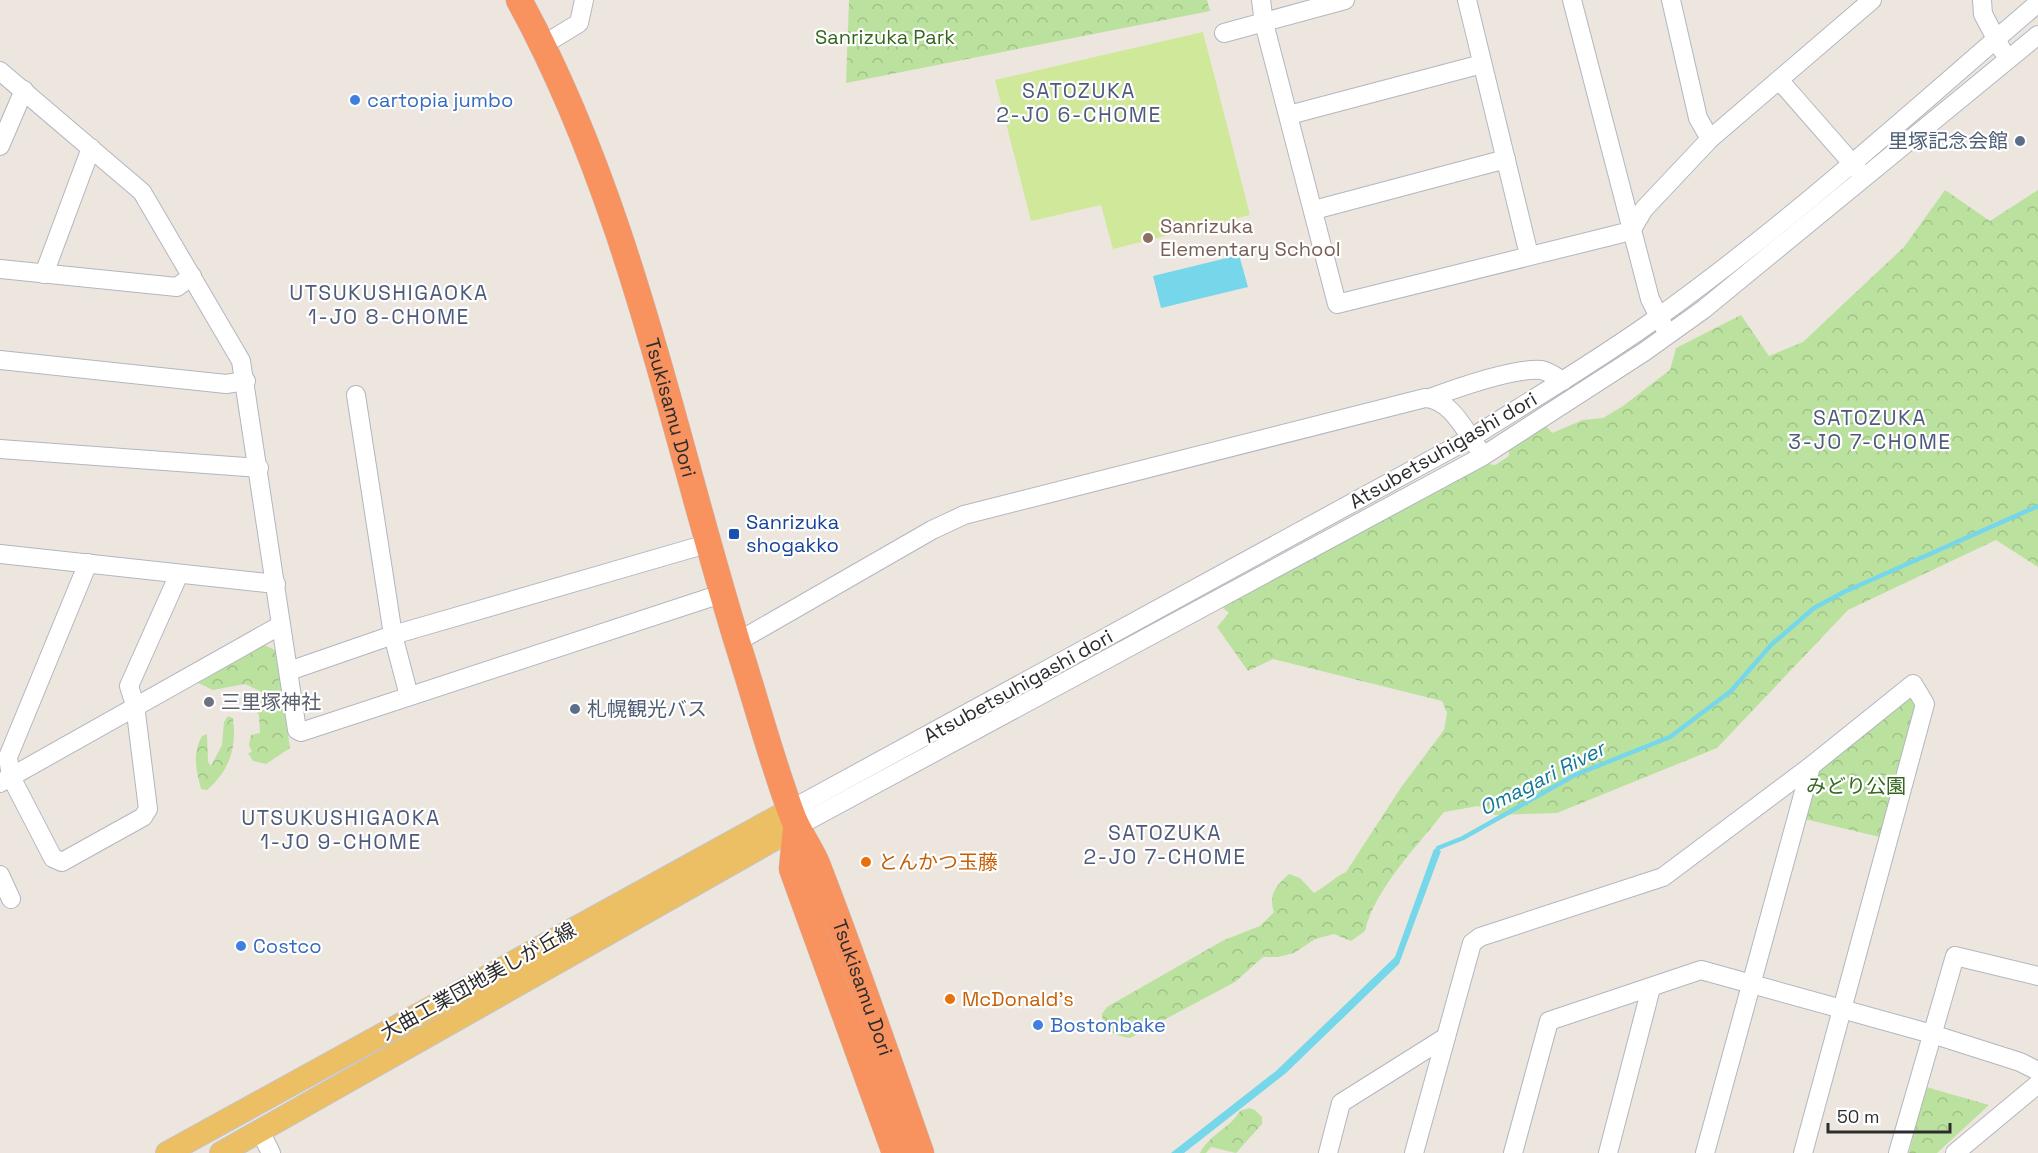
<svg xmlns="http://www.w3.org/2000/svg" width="2038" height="1153" font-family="'Space Grotesk','Noto Sans JP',sans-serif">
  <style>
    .forest { fill: url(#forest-crowns) }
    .pitch { fill: #cfe89a }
    .water { fill: #76d7ea }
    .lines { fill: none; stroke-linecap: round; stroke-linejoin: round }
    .stream { stroke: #76d7ea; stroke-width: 4.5 }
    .minor-casing { stroke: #b2b6bf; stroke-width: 20 }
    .major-casing { stroke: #c4c4c4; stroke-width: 24 }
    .highway-casing { stroke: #c4c4c4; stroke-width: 27 }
    .minor { stroke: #fff; stroke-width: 18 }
    .major { stroke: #ecbf65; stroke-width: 22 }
    .highway { stroke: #f8925f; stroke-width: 26 }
    .shop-dot { fill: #3f7fe0; stroke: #fff; stroke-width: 2 }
    .service-dot { fill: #5c6f8a; stroke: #fff; stroke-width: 2 }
    .education-dot { fill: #8d6e63; stroke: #fff; stroke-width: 2 }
    .transit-dot { fill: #1a4fb4; stroke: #fff; stroke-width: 2 }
    .worship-dot { fill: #6b7280; stroke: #fff; stroke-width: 2 }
    .food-dot { fill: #e8710a; stroke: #fff; stroke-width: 2 }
    .labels { text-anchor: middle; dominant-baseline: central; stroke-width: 4.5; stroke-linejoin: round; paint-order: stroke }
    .park-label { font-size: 20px; fill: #34671e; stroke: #fff }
    .shop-label { font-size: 20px; fill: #366cbe; stroke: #fff; text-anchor: start }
    .service-label { font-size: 20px; fill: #4e5e75; stroke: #fff; text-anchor: end }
    .education-label { font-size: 20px; fill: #785e54; stroke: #fff; text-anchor: start }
    .street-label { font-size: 20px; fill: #2c2c2c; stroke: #fff }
    .transit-label { font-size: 20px; fill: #164399; stroke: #fff; text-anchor: start }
    .worship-label { font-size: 20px; fill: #5b616d; stroke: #fff; text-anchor: start }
    .food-label { font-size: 20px; fill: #c56008; stroke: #fff; text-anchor: start }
    .neighbourhood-label { font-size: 21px; letter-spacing: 1.5px; fill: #4e5a7b; stroke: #fff }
    .water-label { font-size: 21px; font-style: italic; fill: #137899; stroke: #fff }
  </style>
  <defs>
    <pattern id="forest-crowns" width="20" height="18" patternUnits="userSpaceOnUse" patternTransform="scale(1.5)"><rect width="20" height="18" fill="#bbe19e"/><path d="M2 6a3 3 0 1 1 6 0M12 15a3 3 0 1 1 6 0" fill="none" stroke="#a1c188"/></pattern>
  </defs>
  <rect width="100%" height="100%" fill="#ede6df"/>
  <g class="forest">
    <path d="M849,0H1207L1210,11L846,83Z"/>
    <path d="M1945,190L1990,221L2038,190V567L1996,540L1848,610L1717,748L1557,813L1495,815L1478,806L1444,812C1418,845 1374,890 1365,931L1351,941L1334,934L1315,939L1294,953L1278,957H1263L1235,982L1130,1038C1115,1035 1103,1032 1102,1014L1107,1007L1224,940L1260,926L1274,912C1268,894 1276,886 1289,874L1300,878L1314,893C1327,886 1333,878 1346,872L1402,786L1444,730L1447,713L1442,701L1273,659L1248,671L1217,627L1229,613L1223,608L1231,600L1487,464L1495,465L1509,456V447L1546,426L1552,433L1583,420L1603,418L1623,406L1670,370L1676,348L1741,315L1769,356L1803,342L1904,247Z"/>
    <path d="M264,645L275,650L290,748L266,764L253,761L248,753L252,752L249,745L251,735L260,733L259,715L251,705V699L266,694L245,684L213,690L198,683Z"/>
    <path d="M1916,684L1925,704L1888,839L1796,817L1811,766Z"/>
    <path d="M228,716L233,718C237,747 230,770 207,790L201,789C196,769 192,754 202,736L207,734L208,762L211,766L222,745L224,722Z"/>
    <path d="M1926,1087L1989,1105L1937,1153H1909Z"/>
    <path d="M1249,1108L1255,1110L1262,1117V1124L1236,1153L1211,1147L1206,1153H1200C1209,1135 1230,1128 1240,1111Z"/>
  </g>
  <path class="pitch" d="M1203,32L1250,215L1113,249L1101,205L1031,221L995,80Z"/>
  <g class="water">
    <path d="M1239,255L1248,287L1161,308L1153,276Z"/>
    <path d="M1434,849L1441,851L1399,964L1286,1073L1184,1153H1171L1276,1071L1395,957Z"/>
  </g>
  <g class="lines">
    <path class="stream" d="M1436,856L1438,848L1463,838L1575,775L1670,737L1731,691L1771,645L1814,608L1844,592L2038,506"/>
    <g class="minor-casing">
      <g id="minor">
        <path d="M1261,0L1264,23L1337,304L1631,231L1644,209L1710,139L1872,0"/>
        <path d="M1467,0L1529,255"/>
        <path d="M1572,0L1650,299L1664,327"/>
        <path d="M1671,0L1698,118L1710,139"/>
        <path d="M1982,0L1983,14L2002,50"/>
        <path d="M1224,33L1345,0"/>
        <path d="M543,45L579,23L584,0"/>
        <path d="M0,71L142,192L241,361L297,730L301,732L724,593"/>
        <path d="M1780,81L1858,170"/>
        <path d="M1289,115L1482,64"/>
        <path d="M0,146L24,90"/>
        <path d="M1314,210L1506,159"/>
        <path d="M0,269L177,287L192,276"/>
        <path d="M44,274L91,148"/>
        <path d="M0,360L226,384L246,381"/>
        <path d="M356,395L393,635L409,696"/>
        <path d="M1430,398C1457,388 1514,368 1541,370C1548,371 1556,377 1563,381"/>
        <path d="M0,449L259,468"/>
        <path d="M0,554L276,584"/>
        <path d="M88,563L8,757L11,777L53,858L62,862L143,817L148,809L135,705L129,686L179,574"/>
        <path d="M737,642L932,530L964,515L1425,398C1450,399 1464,429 1478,448"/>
        <path d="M289,671L393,635L710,543"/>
        <path d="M0,783L281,625"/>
        <path d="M790,810L1471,438C1533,399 1597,361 1657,318C1791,222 1913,110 2038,3"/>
        <path d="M796,827L1483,456L1644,352L1704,309L2038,35"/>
        <path d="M0,875L11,899"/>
        <path d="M260,1131L271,1153"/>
        <path d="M1328,1153L1341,1103L1446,1037"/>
        <path d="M1414,1153L1472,943L1480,937L1663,877L1811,766L1913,684L1925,704L1803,1153"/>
        <path d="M1513,1153L1549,1021L1701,970L1932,1034L2020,1062L2038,1071"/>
        <path d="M1608,1153L1651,988"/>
        <path d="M1705,1153L1811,766"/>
        <path d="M1898,1153L1955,956L2038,976"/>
        <path d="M1955,1153L2038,1084"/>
      </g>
    </g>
    <g class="major-casing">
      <g id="major">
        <path d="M167,1153L790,810"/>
        <path d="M221,1153L796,827"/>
      </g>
    </g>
    <g class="highway-casing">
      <g id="highway">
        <path id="s1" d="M519,0C629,201 671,427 738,645C756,701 771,759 792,815C798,832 810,847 817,864C854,959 887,1056 921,1153"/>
        <path d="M796,827L792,869L895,1153"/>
      </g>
    </g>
    <use href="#minor" class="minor"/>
    <use href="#major" class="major"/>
    <use href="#highway" class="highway"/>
  </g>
  <g class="shop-dot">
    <circle cx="355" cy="100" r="6"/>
    <circle cx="241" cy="946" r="6"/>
    <circle cx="1038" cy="1025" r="6"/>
  </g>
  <g class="service-dot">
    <circle cx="2020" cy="141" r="6"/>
    <circle cx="575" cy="709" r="6"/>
  </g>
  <circle class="education-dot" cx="1148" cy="238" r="6"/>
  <rect class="transit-dot" x="728" y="528" width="12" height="12" rx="3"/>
  <circle class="worship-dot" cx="209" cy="702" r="6"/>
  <g class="food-dot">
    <circle cx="866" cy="862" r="6"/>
    <circle cx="950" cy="999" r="6"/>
  </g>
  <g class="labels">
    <g class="park-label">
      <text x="885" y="37">Sanrizuka Park</text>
      <text x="1856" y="786">みどり公園</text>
    </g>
    <g class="shop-label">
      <text x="367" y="100">cartopia jumbo</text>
      <text x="253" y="946">Costco</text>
      <text x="1050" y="1025">Bostonbake</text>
    </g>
    <g class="service-label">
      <text x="2008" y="141">里塚記念会館</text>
      <text x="587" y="709" text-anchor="start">札幌観光バス</text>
    </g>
    <g class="education-label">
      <text x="1160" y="226">Sanrizuka<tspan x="1160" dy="23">Elementary School</tspan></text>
    </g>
    <g class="street-label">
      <text stroke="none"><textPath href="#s1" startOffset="436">Tsukisamu Dori</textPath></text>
      <text transform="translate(1443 450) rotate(-30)">Atsubetsuhigashi dori</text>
      <text transform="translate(1018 686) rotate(-29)">Atsubetsuhigashi dori</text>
      <text transform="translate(478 981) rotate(-29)">大曲工業団地美しが丘線</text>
      <text stroke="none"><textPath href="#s1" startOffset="1048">Tsukisamu Dori</textPath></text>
    </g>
    <g class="transit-label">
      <text x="746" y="522">Sanrizuka<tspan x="746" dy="23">shogakko</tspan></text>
    </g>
    <g class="worship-label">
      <text x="221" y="702">三里塚神社</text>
    </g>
    <g class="food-label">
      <text x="878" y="862">とんかつ玉藤</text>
      <text x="962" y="999">McDonald's</text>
    </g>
    <g class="neighbourhood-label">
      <text x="1079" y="90">SATOZUKA<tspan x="1079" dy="24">2-JO 6-CHOME</tspan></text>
      <text x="389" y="292">UTSUKUSHIGAOKA<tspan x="389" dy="24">1-JO 8-CHOME</tspan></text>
      <text x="1870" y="417">SATOZUKA<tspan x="1870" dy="24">3-JO 7-CHOME</tspan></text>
      <text x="341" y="817">UTSUKUSHIGAOKA<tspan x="341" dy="24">1-JO 9-CHOME</tspan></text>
      <text x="1165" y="832">SATOZUKA<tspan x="1165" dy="24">2-JO 7-CHOME</tspan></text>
    </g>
    <g class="water-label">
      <text transform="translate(1542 778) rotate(-27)">Omagari River</text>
    </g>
  </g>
  <path d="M1828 1123v9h122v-9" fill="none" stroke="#2c2c2c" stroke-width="3"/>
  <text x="1837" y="1123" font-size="18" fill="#2c2c2c" stroke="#ffffff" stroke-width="4.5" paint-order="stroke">50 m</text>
</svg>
